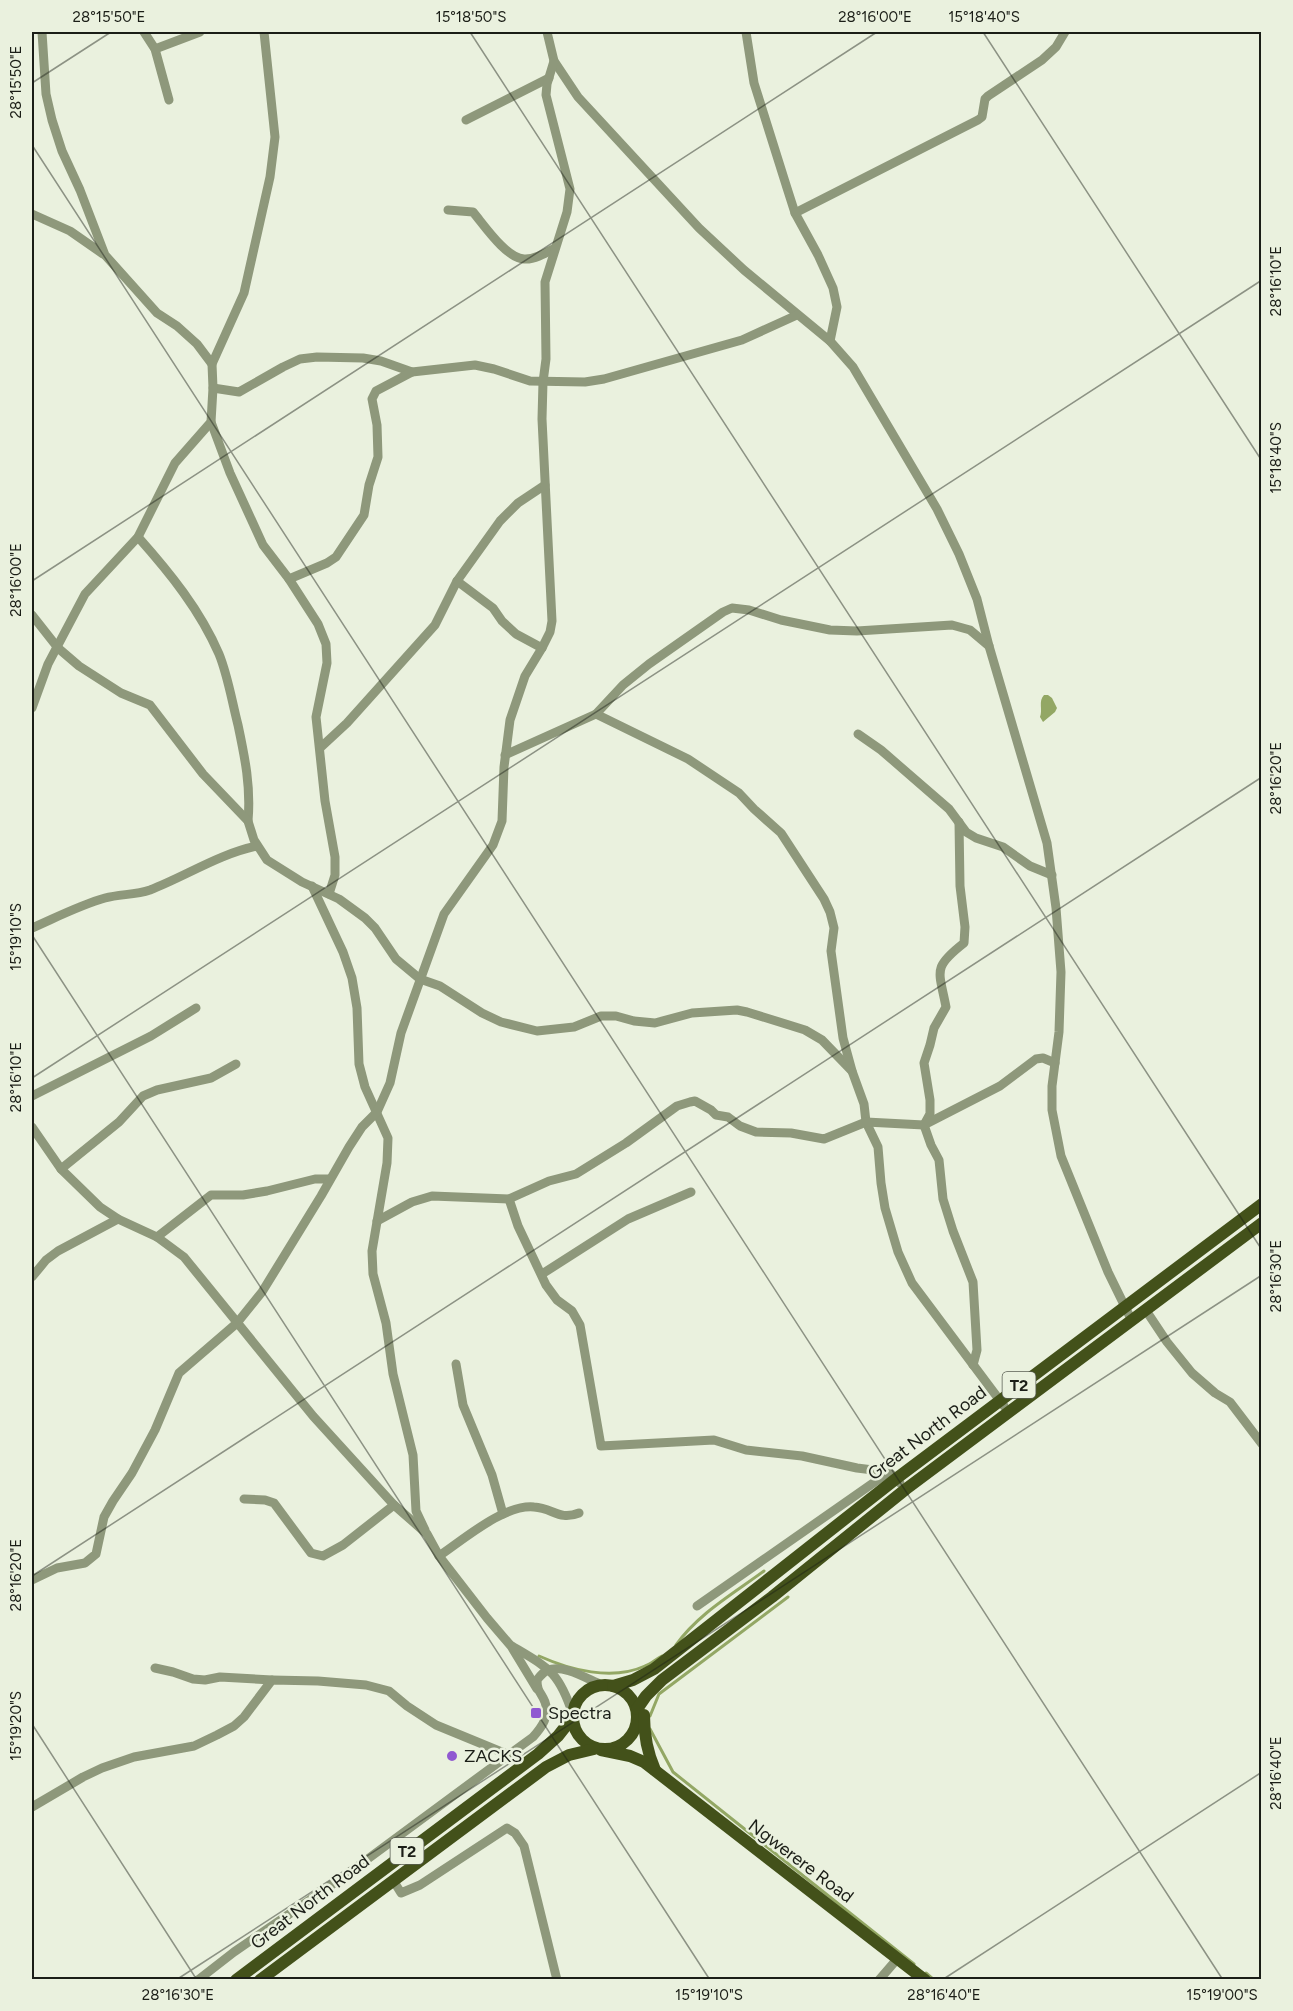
<svg xmlns="http://www.w3.org/2000/svg" width="1293" height="2011" font-family="Figtree,sans-serif">
  <style>
    .water { fill: #93a764 }
    .lines { fill: none; stroke-linecap: round; stroke-linejoin: round }
    .stream { stroke: #93a764; stroke-width: 3 }
    .minor { stroke: #8e987b; stroke-width: 9 }
    .major { stroke: #43511a; stroke-width: 12 }
    .ticks { fill: none; stroke: #1b1e17; stroke-width: 1.5; stroke-opacity: 0.45 }
    .poi-dot { fill: #9059d1; stroke: #eaf1de; stroke-width: 2 }
    .labels { text-anchor: middle; dominant-baseline: central; stroke-width: 5; stroke-linejoin: round; paint-order: stroke }
    .shield { fill: #eaf1de; stroke: #595d53; stroke-width: 1.5 }
    .shield-label { font-size: 16px; font-weight: bold; fill: #1b1e17 }
    .street-label { font-size: 18px; fill: #1b1e17; stroke: #eaf1de }
    .poi-label { font-size: 18px; fill: #1b1e17; stroke: #eaf1de; text-anchor: start }
    .neatline { fill: none; stroke: #1b1e17; stroke-width: 2 }
    .ticks-label { font-size: 15px; text-anchor: middle; fill: #1b1e17 }
  </style>
  <rect width="100%" height="100%" fill="#eaf1de"/>
  <path class="water" d="M1044,695H1048L1052,698L1057,708L1055,712L1043,722L1040,717C1043,710 1038,701 1044,695Z"/>
  <g class="lines">
    <g class="stream">
      <path d="M676,1645C699,1613 733,1594 764,1571"/>
      <path d="M539,1656C570,1670 612,1681 645,1666C651,1664 656,1659 662,1656"/>
      <path d="M650,1716L659,1694L788,1597"/>
      <path d="M650,1729L673,1772L914,1964"/>
      <path d="M926,1973L934,1980"/>
    </g>
    <g class="minor">
      <path d="M42,32L46,94L52,120L62,151L80,190L105,255L157,313L177,326L197,344L212,364"/>
      <path d="M144,32L155,49L169,100"/>
      <path d="M547,32L554,61L578,97L699,228L744,270L830,341L853,367L937,509L959,554L977,599L989,646L1047,843L1056,908L1061,972L1059,1032L1052,1086V1110L1061,1156L1108,1272L1131,1319"/>
      <path d="M746,32L754,83L787,188L795,213L818,255L833,288L837,307L830,341"/>
      <path d="M155,49L200,32"/>
      <path d="M466,120L549,78"/>
      <path d="M448,210L473,212C484,225 506,258 524,259C534,260 546,253 555,248"/>
      <path d="M795,213L978,120L982,117L985,99L988,96L1042,60L1056,47L1065,32"/>
      <path d="M32,214L70,231L103,254"/>
      <path d="M213,388L239,392L283,367L300,359L317,357L363,358L381,361L412,372L475,365L494,369L530,381L585,382L604,379L742,340L797,315"/>
      <path d="M211,422L230,473L263,545L289,579L318,624L326,644L327,663L316,717L325,801L335,857V875L329,894"/>
      <path d="M138,537C170,573 200,610 219,654C228,676 232,702 238,725C245,758 251,787 248,821"/>
      <path d="M289,579L327,563L336,557L364,515L369,485L378,457L377,425L372,399L376,391L412,372"/>
      <path d="M457,581L493,608L502,621L516,634L542,648"/>
      <path d="M32,615L58,648L79,666L121,693L150,705L203,774L248,821L254,840L267,860L302,882L339,899L365,918L375,928L396,959L420,979L440,986L482,1013L501,1022L537,1031L574,1027L601,1016H616L634,1021L655,1023L692,1013L737,1010L747,1012L805,1030L822,1040L852,1071"/>
      <path d="M32,708L48,664L85,594L138,537L175,463L211,422L213,388L212,364L244,293L270,177L275,137L264,32"/>
      <path d="M596,714L688,759L739,793L754,809L781,833L824,899L830,912L834,928L831,951L843,1038L852,1071L864,1104L866,1122L878,1147L881,1183L885,1208L898,1252L912,1283L1004,1406"/>
      <path d="M858,734L881,750L949,809L966,832L976,838L1003,847L1030,866L1052,875"/>
      <path d="M320,748L347,723L435,625L457,581L500,521L518,503L545,485"/>
      <path d="M505,755L596,714L623,685L649,664L723,612L732,608L749,610L781,620L830,630L857,631L952,625L970,630L989,646"/>
      <path d="M959,822L960,886L965,927L964,943C932,968 939,970 946,1007L934,1028L930,1045L924,1063L930,1100V1114L924,1125L931,1145L939,1160L943,1199L953,1231L973,1282L977,1350L973,1365"/>
      <path d="M312,886L343,952L352,978L357,1008L359,1064L365,1087L388,1138L387,1163L372,1251L373,1274L386,1323L393,1374L413,1455L416,1511L425,1530"/>
      <path d="M32,928C55,918 80,905 105,898C120,894 135,895 150,890C186,876 219,854 257,846"/>
      <path d="M32,1096L151,1036L196,1008"/>
      <path d="M32,1127L61,1169L100,1207L118,1219L157,1237L184,1257L313,1416L394,1505L427,1534L439,1556L487,1618L511,1646L537,1689"/>
      <path d="M61,1169L119,1122L143,1096L157,1090L211,1078L236,1064"/>
      <path d="M509,1199L518,1226L546,1285L557,1300L572,1311L580,1325L601,1446L714,1440L746,1450L802,1456L857,1468L889,1472L900,1483"/>
      <path d="M377,1221L412,1202L432,1196L509,1199L549,1181L576,1174L626,1143L677,1106L690,1102L695,1101L711,1110L716,1115L728,1117L740,1126L756,1132L791,1133L824,1139L866,1122L924,1125L1000,1086L1036,1059L1043,1058L1055,1063"/>
      <path d="M157,1237L211,1195H243L267,1191L315,1179H330"/>
      <path d="M542,1274L628,1219L691,1192"/>
      <path d="M32,1277L46,1260L58,1251L118,1219"/>
      <path d="M1145,1309L1167,1342L1192,1373L1215,1393L1230,1402L1262,1444"/>
      <path d="M456,1364L463,1405L492,1475L503,1514"/>
      <path d="M244,1499L265,1500L274,1503L311,1553L323,1556L343,1545L394,1505"/>
      <path d="M439,1556C463,1540 504,1504 534,1507C553,1508 559,1521 579,1513"/>
      <path d="M32,1580L57,1568L85,1563L96,1554L104,1517L113,1501L132,1473L155,1430L179,1373L237,1323L262,1292L321,1196L349,1147L362,1127L377,1112L390,1083L401,1033L444,914L493,845L502,821L504,767L510,720L525,676L542,648L550,632L552,621L542,419L543,382L546,359L545,282L567,212L570,189L546,95L547,84L554,61"/>
      <path d="M697,1606L889,1472"/>
      <path d="M512,1646C549,1668 559,1672 573,1715"/>
      <path d="M155,1668L173,1672L193,1679L205,1680L220,1677L272,1680"/>
      <path d="M32,1807L83,1777L102,1768L134,1757L194,1746L217,1735L234,1726L244,1717L272,1680L318,1681L366,1685L389,1691L407,1706L436,1725L509,1755"/>
      <path d="M393,1880L401,1893L420,1885L507,1828L515,1833L524,1846L557,1980"/>
      <path d="M198,1980L234,1952L346,1875L533,1737C542,1727 550,1716 545,1702C541,1692 537,1692 537,1680C540,1676 543,1672 548,1670C564,1664 587,1679 602,1685"/>
      <path d="M879,1980L898,1958"/>
    </g>
    <g class="major">
      <circle cx="605" cy="1717" r="32"/>
      <path d="M613,1686L633,1680L654,1669L897,1478L1262,1204"/>
      <path d="M637,1709L646,1696L662,1680L772,1597L906,1489L1262,1223"/>
      <path d="M644,1715C644,1735 647,1752 655,1770"/>
      <path d="M601,1750L630,1756L644,1762L925,1980"/>
      <path d="M236,1980L538,1754L558,1736L573,1717"/>
      <path d="M260,1980L546,1767L569,1755L594,1749"/>
    </g>
  </g>
  <path class="ticks" d="M470,32L1262,1250M983,32L1262,461M32,83L111,32M32,145L1223,1980M32,581L877,32M32,935L710,1980M32,1078L1262,280M32,1576L1262,777M32,1724L197,1980M176,1980L1262,1275M942,1980L1262,1772"/>
  <g class="poi-dot">
    <rect x="530" y="1707" width="12" height="12" rx="3"/>
    <circle cx="452" cy="1756" r="6"/>
  </g>
  <g class="labels">
    <g class="shield">
      <rect x="1002.5" y="1372" width="33" height="26" rx="4.5"/>
      <rect x="390.5" y="1838" width="33" height="26" rx="4.5"/>
    </g>
    <g class="shield-label">
      <text x="1019" y="1385">T2</text>
      <text x="407" y="1851">T2</text>
    </g>
    <g class="street-label">
      <text transform="translate(927 1433) rotate(-37)">Great North Road</text>
      <text transform="translate(801 1861) rotate(37)">Ngwerere Road</text>
      <text transform="translate(310 1902) rotate(-37)">Great North Road</text>
    </g>
    <g class="poi-label">
      <text x="548" y="1713">Spectra</text>
      <text x="464" y="1756">ZACKS</text>
    </g>
  </g>
  <rect width="1293" height="2011" fill="none" stroke="#eaf1de" stroke-width="66"/>
  <rect x="33" y="33" width="1227" height="1945" class="neatline"/>
  <g class="ticks-label">
    <text x="109" y="22">28°15'50"E</text>
    <text x="471" y="22">15°18'50"S</text>
    <text x="875" y="22">28°16'00"E</text>
    <text x="984" y="22">15°18'40"S</text>
    <text transform="translate(16 82) rotate(-90)" y="5">28°15'50"E</text>
    <text transform="translate(1276 281) rotate(-90)" y="5">28°16'10"E</text>
    <text transform="translate(1276 458) rotate(-90)" y="5">15°18'40"S</text>
    <text transform="translate(16 580) rotate(-90)" y="5">28°16'00"E</text>
    <text transform="translate(1276 778) rotate(-90)" y="5">28°16'20"E</text>
    <text transform="translate(16 937) rotate(-90)" y="5">15°19'10"S</text>
    <text transform="translate(16 1077) rotate(-90)" y="5">28°16'10"E</text>
    <text transform="translate(1276 1276) rotate(-90)" y="5">28°16'30"E</text>
    <text transform="translate(16 1575) rotate(-90)" y="5">28°16'20"E</text>
    <text transform="translate(16 1726) rotate(-90)" y="5">15°19'20"S</text>
    <text transform="translate(1276 1773) rotate(-90)" y="5">28°16'40"E</text>
    <text x="178" y="2000">28°16'30"E</text>
    <text x="709" y="2000">15°19'10"S</text>
    <text x="944" y="2000">28°16'40"E</text>
    <text x="1222" y="2000">15°19'00"S</text>
  </g>
</svg>
